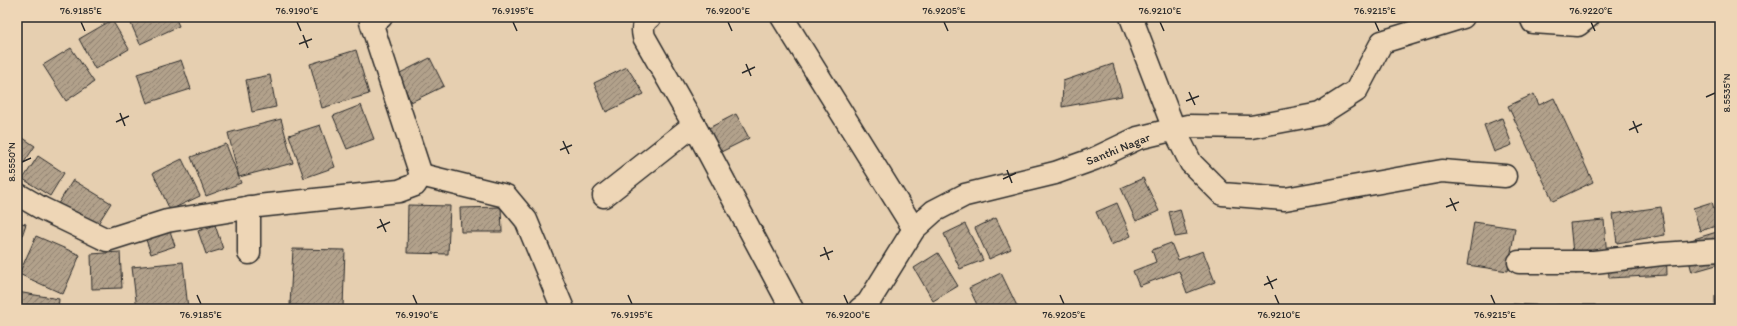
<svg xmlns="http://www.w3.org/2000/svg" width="1737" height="326" font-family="Itim,sans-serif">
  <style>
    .building { fill: url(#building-hatch); stroke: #2b2b2b }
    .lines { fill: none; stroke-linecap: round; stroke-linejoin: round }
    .minor-casing { stroke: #2b2b2b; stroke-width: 25 }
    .minor { stroke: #eed6b6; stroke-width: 22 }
    .ticks { fill: none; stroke: #2b2b2b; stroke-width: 1.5 }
    .labels { text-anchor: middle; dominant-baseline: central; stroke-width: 3; stroke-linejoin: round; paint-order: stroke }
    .street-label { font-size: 12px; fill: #2b2b2b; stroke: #eed6b6 }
    .neatline { fill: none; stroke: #2b2b2b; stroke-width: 1.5 }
    .ticks-label { font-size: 10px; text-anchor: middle; fill: #2b2b2b }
  </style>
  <defs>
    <pattern id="building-hatch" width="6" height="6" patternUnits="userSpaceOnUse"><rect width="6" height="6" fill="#b2a18b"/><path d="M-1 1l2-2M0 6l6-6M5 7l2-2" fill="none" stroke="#918372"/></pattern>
  </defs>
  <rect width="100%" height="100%" fill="#e6cfb0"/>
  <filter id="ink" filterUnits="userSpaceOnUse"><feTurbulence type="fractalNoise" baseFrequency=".025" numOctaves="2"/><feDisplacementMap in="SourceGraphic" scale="8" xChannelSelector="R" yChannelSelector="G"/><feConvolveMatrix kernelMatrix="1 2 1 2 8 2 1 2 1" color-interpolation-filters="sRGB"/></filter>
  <g filter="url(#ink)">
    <g class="building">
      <path d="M128,17H175L179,26L140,44Z"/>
      <path d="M112,20L129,49L95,69L79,39Z"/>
      <path d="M71,48L94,82L66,101L43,65Z"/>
      <path d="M356,50L369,94L322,108L310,64Z"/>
      <path d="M430,58L444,86L411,102L398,74Z"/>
      <path d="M181,60L191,89L147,103L137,74Z"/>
      <path d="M1113,64L1122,96L1062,107L1063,81Z"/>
      <path d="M627,67L644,94L606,112L594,83Z"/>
      <path d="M270,75L276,107L252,112L246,80Z"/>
      <path d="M1534,94L1539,105L1554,98L1593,182L1553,201L1508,106Z"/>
      <path d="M361,105L374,139L347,149L333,116Z"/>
      <path d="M736,114L749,138L715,155L703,131Z"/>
      <path d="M1502,118L1512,145L1494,152L1484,125Z"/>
      <path d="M281,119L293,163L239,177L228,133Z"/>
      <path d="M320,125L335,167L304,178L289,135Z"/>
      <path d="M17,134L35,146L17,173Z"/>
      <path d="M226,144L241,183L206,196L191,157Z"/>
      <path d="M38,156L64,173L50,196L23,179Z"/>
      <path d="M182,159L200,196L170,210L153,173Z"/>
      <path d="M1143,178L1159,211L1136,221L1121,188Z"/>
      <path d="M73,180L111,203L94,230L56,207Z"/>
      <path d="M1712,202L1719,225L1700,231L1693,208Z"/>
      <path d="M1117,203L1131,236L1111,245L1096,212Z"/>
      <path d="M408,205L450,206L448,254L407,253Z"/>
      <path d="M501,207L502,232H461L460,208Z"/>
      <path d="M1661,207L1665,235L1617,243L1613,214Z"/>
      <path d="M1180,209L1187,235L1175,237L1169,212Z"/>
      <path d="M996,218L1011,249L989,259L975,228Z"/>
      <path d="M1604,220L1608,270L1575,274L1570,223Z"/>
      <path d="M17,222L26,224L17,251Z"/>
      <path d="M1474,222L1515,228L1508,271L1467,265Z"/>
      <path d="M965,224L983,260L960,269L944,234Z"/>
      <path d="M215,225L223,249L206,254L198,231Z"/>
      <path d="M169,228L175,246L151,254L145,237Z"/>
      <path d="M1720,231V264L1692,272L1684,242Z"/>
      <path d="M36,236L80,255L63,294L19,274Z"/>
      <path d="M1171,243L1178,260L1203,251L1215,282L1187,293L1179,271L1139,286L1133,271L1156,262L1152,250Z"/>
      <path d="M1666,244L1667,275L1609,278L1607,247Z"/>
      <path d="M293,249L345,250L343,307L290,305Z"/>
      <path d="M120,252L122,288L92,289L91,254Z"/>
      <path d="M938,253L958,286L933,301L914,268Z"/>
      <path d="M183,262L188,309H137L132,267Z"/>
      <path d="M1001,273L1018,308L979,309L969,288Z"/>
      <path d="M17,292L59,299L58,309H17Z"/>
      <rect x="1715" y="296" width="5" height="13"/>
      <path d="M1511,304L1552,306L1551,309H1510Z"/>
      <rect x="1557" y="305" width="38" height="4"/>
      <path d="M83,307L100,309H83Z"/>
    </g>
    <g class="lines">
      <g class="minor-casing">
        <g id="minor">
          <path d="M650,17C642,23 642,29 644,37L694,125L792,309"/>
          <path d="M782,17L914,229"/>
          <path d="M1131,17L1174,129L1191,163L1222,194L1285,199L1442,171L1505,176"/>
          <path d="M1531,17L1533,22L1578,25L1588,17"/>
          <path d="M421,175L506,196L526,220L563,309"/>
          <path d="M17,194L43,209L107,240L167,221L258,206L399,191L415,185L421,175L371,22L381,17"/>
          <path d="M604,196L694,125"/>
          <path d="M249,207V253"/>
          <path d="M1519,262H1594L1662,254L1720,250"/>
          <path d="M860,309L868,303L914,229L934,211L965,195L1055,173L1094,159L1138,138L1188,126L1251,127L1320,114L1356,91L1382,42L1463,17"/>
        </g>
      </g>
      <use href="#minor" class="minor"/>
    </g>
  </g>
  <path class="ticks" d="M81,22L85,31M297,22L301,31M513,22L517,31M728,22L732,31M944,22L948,31M1160,22L1164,31M1375,22L1379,31M1591,22L1595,31M303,35L308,48M299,44L312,39M746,64L751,76M742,73L755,67M1189,92L1195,105M1706,97L1715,93M1186,101L1199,96M120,113L125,126M1633,121L1638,133M116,122L129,116M1629,130L1642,124M563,141L569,154M560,150L572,145M22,162L31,158M1007,170L1012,183M1003,179L1016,173M1450,198L1456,211M1446,207L1459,202M380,219L386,232M377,228L390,222M824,247L829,260M820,256L833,251M1267,276L1273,289M1264,285L1277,279M197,295L201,304M413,295L417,304M628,295L632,304M844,295L848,304M1060,295L1064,304M1275,295L1279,304M1491,295L1495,304"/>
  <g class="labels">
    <g class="street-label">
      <text transform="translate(1118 149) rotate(-22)">Santhi Nagar</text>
    </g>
  </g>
  <rect width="1737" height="326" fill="none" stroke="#eed6b6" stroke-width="44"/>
  <rect x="22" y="22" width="1693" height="282" class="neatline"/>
  <g class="ticks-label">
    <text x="81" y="14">76.9185°E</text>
    <text x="297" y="14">76.9190°E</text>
    <text x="513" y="14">76.9195°E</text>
    <text x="728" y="14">76.9200°E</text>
    <text x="944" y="14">76.9205°E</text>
    <text x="1160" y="14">76.9210°E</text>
    <text x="1375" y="14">76.9215°E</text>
    <text x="1591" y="14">76.9220°E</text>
    <text transform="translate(1726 93) rotate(-90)" y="4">8.5535°N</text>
    <text transform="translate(11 162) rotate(-90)" y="4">8.5550°N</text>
    <text x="201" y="318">76.9185°E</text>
    <text x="417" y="318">76.9190°E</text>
    <text x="632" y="318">76.9195°E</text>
    <text x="848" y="318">76.9200°E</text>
    <text x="1064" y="318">76.9205°E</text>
    <text x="1279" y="318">76.9210°E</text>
    <text x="1495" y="318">76.9215°E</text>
  </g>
</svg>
